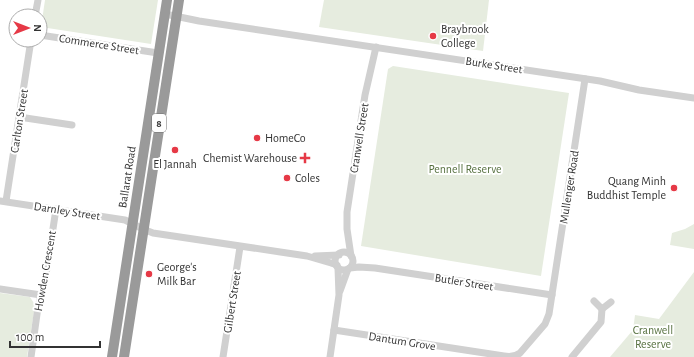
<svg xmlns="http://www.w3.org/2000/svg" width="694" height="357" font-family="'Alegreya Sans',sans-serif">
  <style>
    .green { fill: #e6ecdf }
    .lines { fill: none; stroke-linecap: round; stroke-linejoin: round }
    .minor { stroke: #d0d0d0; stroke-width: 7 }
    .highway { stroke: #9a9a9a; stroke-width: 10 }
    .poi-dot { fill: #e63946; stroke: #fff; stroke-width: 1.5 }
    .labels { text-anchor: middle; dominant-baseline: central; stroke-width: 4; stroke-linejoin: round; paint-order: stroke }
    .shield { fill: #fff; stroke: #707070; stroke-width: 1 }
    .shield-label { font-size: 11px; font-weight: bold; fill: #333 }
    .poi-label { font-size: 12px; fill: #333; stroke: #fff; text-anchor: start }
    .street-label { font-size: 12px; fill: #333; stroke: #fff }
    .park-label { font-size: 12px; fill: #56703f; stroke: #fff }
  </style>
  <rect width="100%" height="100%" fill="#fff"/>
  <g class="green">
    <path d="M45,0H158L151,44L41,27Z"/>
    <path d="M324,0H489L483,51L319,27Z"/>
    <path d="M393,66L569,93L541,276L361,246L388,69Z"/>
    <path d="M694,224V249L670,245L672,233L685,229Z"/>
    <path d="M694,272V357H610L633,330L635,315L659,319Z"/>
    <path d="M0,293L30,297L35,305L27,357H0Z"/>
  </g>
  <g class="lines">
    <g class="minor">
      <path d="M165,14L199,21L600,81L639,90L694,98"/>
      <path d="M35,16L38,0"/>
      <path d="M40,35L158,53"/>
      <path d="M19,117L72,125"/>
      <path d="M0,201L125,220L143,229L153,233L307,256L331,263L337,265"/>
      <path d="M6,201L31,40"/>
      <circle cx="344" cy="261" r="9"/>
      <path d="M315,256L339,255"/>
      <path d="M351,256L347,229V212L365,95L376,47"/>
      <path d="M350,268L359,267L375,268L552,295"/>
      <path d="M0,289L41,295"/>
      <path d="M340,291L348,269"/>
      <path d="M594,301L602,309L611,302"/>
      <path d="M334,330L504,356C510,357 515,357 520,353L545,324L549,314L585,79"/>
      <path d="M31,357L38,307L45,281L56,209"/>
      <path d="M223,357L240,247"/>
      <path d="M330,357L339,295L338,268"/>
      <path d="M572,357L601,322L602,309"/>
    </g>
    <g class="highway">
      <path d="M112,357L167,0"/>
      <path d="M124,357L179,0"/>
    </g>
  </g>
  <g class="poi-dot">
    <circle cx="433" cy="36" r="4"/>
    <circle cx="257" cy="138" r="4"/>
    <circle cx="175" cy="150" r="4"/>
    <path d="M303 152h4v4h4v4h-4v4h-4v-4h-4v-4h4z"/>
    <circle cx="287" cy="178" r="4"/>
    <circle cx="674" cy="188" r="4"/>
    <circle cx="149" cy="274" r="4"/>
  </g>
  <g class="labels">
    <rect class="shield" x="152" y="114" width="14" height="18" rx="3"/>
    <g class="shield-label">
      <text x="159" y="123">8</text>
    </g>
    <g class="poi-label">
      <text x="441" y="29">Braybrook<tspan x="441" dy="14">College</tspan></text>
      <text x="265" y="138">HomeCo</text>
      <text x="297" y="158" text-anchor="end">Chemist Warehouse</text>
      <text x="175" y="164" text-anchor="middle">El Jannah</text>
      <text x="295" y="178">Coles</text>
      <text x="666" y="181" text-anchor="end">Quang Minh<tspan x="666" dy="14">Buddhist Temple</tspan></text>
      <text x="157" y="267">George's<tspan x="157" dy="14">Milk Bar</tspan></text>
    </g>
    <g class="street-label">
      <text transform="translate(99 44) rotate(9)">Commerce Street</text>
      <text transform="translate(494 65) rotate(9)">Burke Street</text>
      <text transform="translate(19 121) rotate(-81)">Carlton Street</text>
      <text transform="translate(359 138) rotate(-81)">Cranwell Street</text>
      <text transform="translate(127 177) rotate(-81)">Ballarat Road</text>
      <text transform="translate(569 187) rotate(-81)">Mullenger Road</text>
      <text transform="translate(67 211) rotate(9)">Darnley Street</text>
      <text transform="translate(45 271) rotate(-80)">Howden Crescent</text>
      <text transform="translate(464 282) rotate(9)">Butler Street</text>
      <text transform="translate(232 302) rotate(-81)">Gilbert Street</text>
      <text transform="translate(402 341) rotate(9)">Dantum Grove</text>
    </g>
    <g class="park-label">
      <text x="465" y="169">Pennell Reserve</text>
      <text x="653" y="330">Cranwell<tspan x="653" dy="14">Reserve</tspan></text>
    </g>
  </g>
  <g transform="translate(28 28) rotate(90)"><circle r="19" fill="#ffffff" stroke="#adadad"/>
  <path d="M0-3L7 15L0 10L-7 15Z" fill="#e63946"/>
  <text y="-6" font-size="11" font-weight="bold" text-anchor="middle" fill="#333333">N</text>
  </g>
  <path d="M10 341v6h90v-6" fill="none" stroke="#333333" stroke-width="2"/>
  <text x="16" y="341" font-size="12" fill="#333333" stroke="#ffffff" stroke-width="3" paint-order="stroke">100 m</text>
</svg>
